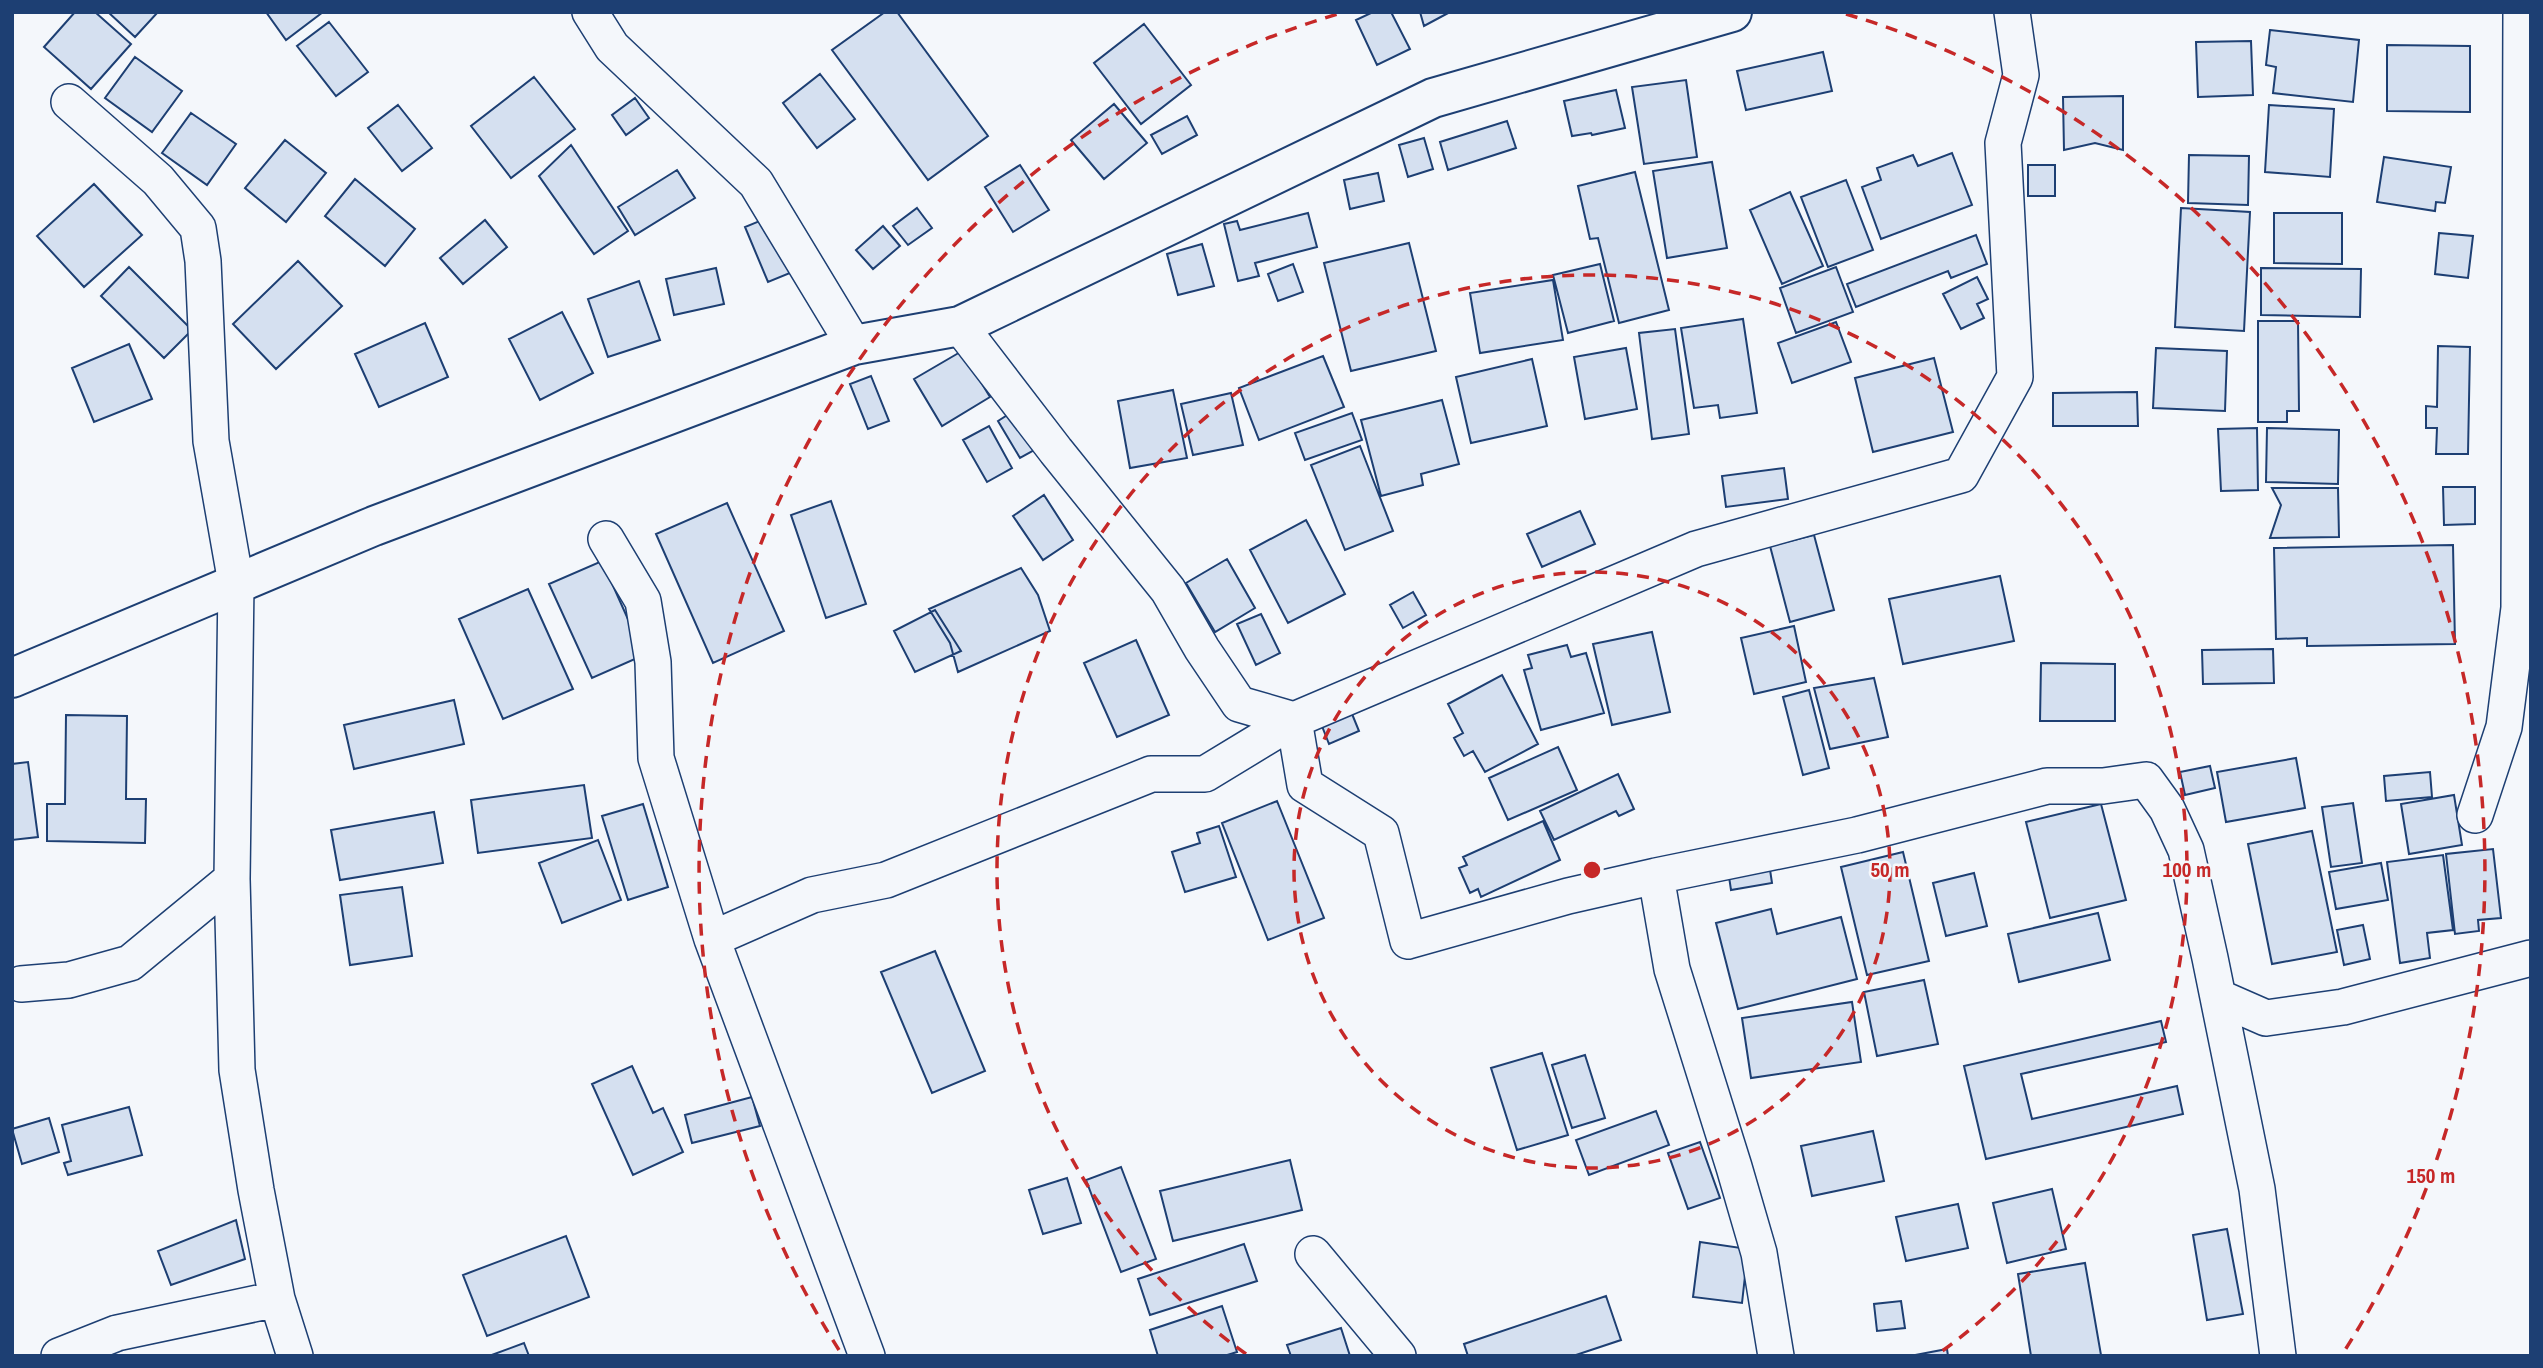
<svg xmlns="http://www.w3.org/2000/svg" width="2543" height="1368" font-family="'Archivo Narrow',sans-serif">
<rect width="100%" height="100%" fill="#f4f7fb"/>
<!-- building -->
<path fill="#d5e0f0" stroke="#1d3f73" stroke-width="2" d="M75,12h20l36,32 -40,45 -47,-42z
M108,12h50l-23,25z
M266,12h57l-37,28z
M885,12h12l91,124 -60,44 -96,-130z
M1373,12h18l19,37 -33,16 -21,-45z
M1420,12h30l-26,14z
M329,22l39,50 -32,24 -39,-50z
M1144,24l47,61 -50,39 -47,-61z
M2270,30l89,10 -6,62 -80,-9 3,-26 -10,-2z
M2251,41l2,54 -55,2 -2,-55z
M2387,45l83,1v66l-83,-1z
M1823,52l9,39 -86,19 -9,-39z
M135,57l47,34 -30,41 -47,-34z
M820,74l35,45 -38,29 -34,-45z
M534,77l41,52 -64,49 -40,-52z
M1686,80l11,77 -53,7 -12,-77z
M1616,90l9,38 -33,7 -1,-2 -19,3 -8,-35z
M2123,96v54l-28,-7 -31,7 -1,-53z
M635,98l14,20 -23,17 -14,-20z
M1114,104l33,39 -43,36 -33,-39z
M398,105l34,43 -30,23 -34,-43z
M2269,105l65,4 -4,68 -65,-5z
M191,113l45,31 -29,41 -45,-32z
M1187,116l10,19 -35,19 -11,-19z
M1507,121l9,27 -68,22 -8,-28z
M1424,138l9,31 -25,8 -9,-32z
M285,140l41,33 -40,49 -41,-34z
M571,145l57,86 -34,23 -55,-78z
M1952,153l20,52 -91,34 -19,-52 19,-7 -4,-12 36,-13 5,11z
M2189,155l60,1 -1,49 -60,-2z
M2384,157l67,10 -6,36 -9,-1 -1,9 -58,-9z
M1712,162l15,86 -60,10 -14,-87z
M1020,165l29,45 -36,22 -28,-45z
M2028,165h27v31h-27z
M677,170l18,28 -60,37 -17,-28z
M1635,172l34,138 -50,13 -21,-85 -8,1 -12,-53z
M1378,173l6,28 -34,8 -6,-29z
M355,179l60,50 -30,37 -60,-50z
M1846,180l27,70 -45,17 -27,-70z
M94,184l48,51 -58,52 -47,-51z
M1790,192l33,74 -41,18 -32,-74z
M917,208l15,20 -24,17 -15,-19z
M2181,208l69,4 -6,119 -69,-4z
M1308,213l9,34 -62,16 4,13 -21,5 -14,-57 13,-3 3,9z
M2274,213h68v51l-68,-1z
M767,218l23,55 -22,9 -23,-55z
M485,220l22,27 -44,37 -23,-26z
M883,226l17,20 -27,23 -17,-19z
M2439,233l34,3 -5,42 -33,-4z
M1976,235l11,29 -36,14 -3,-7 -92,36 -9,-23z
M1409,243l27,108 -85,20 -27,-108z
M1202,244l12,42 -36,9 -11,-41z
M298,261l44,45 -66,63 -43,-45z
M1293,264l10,28 -25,9 -10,-27z
M1600,264l14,57 -46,12 -15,-58z
M129,267l63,63 -28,28 -63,-62z
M1836,267l17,45 -57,21 -16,-45z
M716,268l8,36 -50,11 -8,-36z
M2261,268l100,1 -1,48 -99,-2z
M1977,277l11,22 -11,5 7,14 -23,11 -18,-35z
M1553,280l10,60 -83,13 -10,-60z
M639,281l21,59 -52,17 -20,-58z
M562,312l31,61 -53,27 -31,-61z
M1743,319l14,94 -37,5 -2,-13 -24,3 -13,-80z
M2258,321h40l1,90h-12v11h-29z
M1836,322l15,40 -59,21 -14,-40z
M425,323l23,54 -69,30 -24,-53z
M1675,329l14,105 -37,5 -13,-106z
M129,344l23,55 -58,23 -22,-54z
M2438,346l32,1 -2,107h-32l1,-26h-11v-22l11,1z
M1626,348l11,61 -52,10 -11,-62z
M2156,348l71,3 -2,60 -72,-3z
M962,351l28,46 -48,29 -28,-47z
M1323,356l21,51 -85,33 -20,-52z
M1934,358l19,74 -80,20 -18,-74z
M1532,359l15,67 -76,17 -15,-66z
M871,376l18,45 -21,8 -18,-45z
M1173,390l14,68 -57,10 -12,-67z
M2137,392l1,34h-85v-33z
M1231,393l12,52 -50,10 -12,-51z
M1442,400l17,64 -38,10 2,11 -42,11 -20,-76z
M1017,409l23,38 -20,11 -22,-37z
M1352,413l10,27 -57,20 -10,-27z
M989,426l23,42 -25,14 -24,-42z
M2257,428l1,62 -37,1 -3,-62z
M2267,428l72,2 -1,54 -72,-2z
M1360,446l33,85 -48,19 -34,-85z
M1784,468l4,31 -62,8 -4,-31z
M2443,487h32v37l-31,1z
M2272,488h66l1,49 -69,1 11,-33z
M1044,495l29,45 -30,20 -30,-44z
M831,501l35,103 -40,14 -35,-103z
M727,503l57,128 -71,32 -57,-129z
M1580,511l15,33 -53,23 -15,-33z
M1306,520l39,74 -57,29 -38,-73z
M1814,535l20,75 -44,12 -20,-76z
M2453,545l2,99 -148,2v-8l-31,1 -2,-91z
M1227,559l28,49 -40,24 -29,-49z
M602,561l42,94 -52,23 -43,-94z
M1021,568l17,27 12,36 -92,41 -8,-29 -21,-34z
M2000,576l14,65 -111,23 -14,-65z
M528,589l45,100 -70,30 -44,-100z
M1413,592l13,23 -23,13 -13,-23z
M935,610l26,41 -46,21 -21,-41z
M1261,614l19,39 -24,12 -19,-41z
M1794,626l12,56 -52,12 -13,-56z
M1652,632l18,80 -58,13 -19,-81z
M1136,640l33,75 -52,22 -33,-74z
M1567,645l4,12 15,-4 18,60 -63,17 -17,-60 8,-2 -4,-13z
M2273,649l1,34 -71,1 -1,-34z
M2041,663l74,1v57h-75z
M1502,675l36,69 -53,28 -12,-21 -9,5 -10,-18 9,-5 -15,-29z
M1874,678l14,59 -58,12 -16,-61z
M1809,690l20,78 -26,7 -20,-78z
M454,700l10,44 -110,25 -10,-44z
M1350,709l9,22 -30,13 -9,-23z
M66,715l61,1 -1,83h20l-1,44 -98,-2v-37h18z
M1558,747l19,43 -69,30 -19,-42z
M2296,758l9,50 -79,14 -9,-50z
M28,762l10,75 -26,3v-76z
M2210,766l5,22 -30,7 -5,-23z
M2430,772l2,25 -46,4 -2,-25z
M1618,774l16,35 -15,7 -3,-5 -62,29 -14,-29z
M584,785l8,53 -114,15 -7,-53z
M2454,795l8,50 -53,9 -8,-50z
M1277,801l47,117 -56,22 -46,-117z
M2353,803l9,60 -31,4 -9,-60z
M643,804l25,83 -40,13 -26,-84z
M2101,804l25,96 -76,18 -24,-96z
M434,812l9,51 -103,17 -9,-50z
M1543,821l17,39 -79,37 -3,-8 -8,4 -11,-25 8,-3 -4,-8z
M1219,826l17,51 -51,15 -13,-40 28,-9 -3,-10z
M2312,831l25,121 -65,12 -24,-120z
M598,840l23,60 -59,23 -23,-60z
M2493,849l8,69 -23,2 1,11 -24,3 -9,-80z
M1903,852l26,109 -62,14 -26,-108z
M2443,855l10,75 -26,3 3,25 -30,5 -13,-101z
M1769,863l3,20 -41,7 -3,-20z
M2381,863l7,37 -52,9 -7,-37z
M1974,873l13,53 -41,10 -13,-53z
M402,887l10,69 -62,9 -10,-70z
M1771,909l6,25 64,-17 16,62 -119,30 -22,-86z
M2098,913l12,47 -91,22 -11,-48z
M2363,925l7,34 -26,6 -7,-35z
M935,951l50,120 -53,22 -51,-121z
M1924,980l14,64 -61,12 -13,-64z
M1852,1002l9,60 -110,16 -9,-60z
M2161,1021l5,21 -145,32 11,45 145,-33 6,28 -197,45 -22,-93z
M1542,1053l26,82 -51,15 -26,-82z
M1585,1055l20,63 -33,10 -20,-63z
M632,1066l21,47 10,-5 20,44 -50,23 -41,-91z
M752,1097l8,29 -68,17 -7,-28z
M129,1107l13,48 -74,20 -4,-12 7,-2 -9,-36z
M1656,1111l13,34 -80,30 -13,-35z
M49,1118l10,34 -37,12 -10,-35z
M1873,1131l11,50 -72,15 -11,-50z
M1700,1142l20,56 -32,11 -20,-56z
M1290,1160l12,50 -129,31 -13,-50z
M1121,1167l35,92 -35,13 -35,-92z
M1067,1178l14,45 -38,11 -14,-44z
M2052,1189l14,60 -59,14 -14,-60z
M1958,1204l10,44 -62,13 -10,-44z
M236,1220l9,39 -74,26 -13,-34z
M2227,1229l16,85 -36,6 -14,-85z
M566,1236l23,61 -102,39 -24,-61z
M1700,1242l48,7 -6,54 -49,-6z
M1244,1244l13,37 -107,34 -12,-36z
M2085,1263l16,92 -70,1 -13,-82z
M1606,1296l15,44 -48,16h-105l-4,-12z
M1901,1301l4,27 -28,3 -3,-27z
M1222,1306l15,46 -13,4h-66l-8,-26z
M1341,1328l9,28h-59l-4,-11z
M524,1343l5,13h-40z
M1947,1349l1,7h-38z"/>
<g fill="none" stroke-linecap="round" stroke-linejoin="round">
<!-- street casing -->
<g stroke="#1d3f73" stroke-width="38">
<path id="street" d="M590,12l22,35 144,136 98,162
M69,102l89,78 40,48 5,33 8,180 25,142 -4,296 5,191 19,120 21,109 18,57
M960,326l96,125 112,139 34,59 37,55 55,16 11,65 76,48 27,108 160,-45 88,-20 16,93 62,198 25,86 17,103
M606,539l37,62 10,61 3,96 56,181 155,417
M2475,815l29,-88 15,-119 2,-596
M1656,876l201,-41 190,-49h56l43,-6 21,29 19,41 24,108 47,231 21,167
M712,939l100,-44 74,-15 265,-106h54l89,-54 402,-171 265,-74 54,-98 -12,-234 18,-68 -9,-63
M21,984l48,-4 61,-17 102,-84
M2218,997l48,21 77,-11 188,-49
M1313,1254l85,102
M59,1356l58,-23 160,-34"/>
</g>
<!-- secondary casing -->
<g stroke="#1d3f73" stroke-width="42">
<path id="secondary" d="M12,678l362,-152 480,-181 106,-19 473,-228 299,-86"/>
</g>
<!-- street -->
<use href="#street" stroke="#f4f7fb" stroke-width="35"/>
<!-- secondary -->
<use href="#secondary" stroke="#f4f7fb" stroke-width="38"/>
</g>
<!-- distance rings -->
<g fill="none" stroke="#c62828" stroke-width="3.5" stroke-dasharray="12 9">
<circle cx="1592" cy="870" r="298"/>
<path d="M1246 1354A595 595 0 1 1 1938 1354"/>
<path d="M839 1350A893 893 0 0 1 1338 14M1846 14A893 893 0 0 1 2345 1350"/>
</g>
<circle cx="1592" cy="870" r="10" fill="#c62828" stroke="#f4f7fb" stroke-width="3.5"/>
<g font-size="21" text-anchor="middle" font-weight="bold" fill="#c62828" stroke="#f4f7fb" stroke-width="5" stroke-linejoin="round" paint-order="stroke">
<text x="1890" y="877">50 m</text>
<text x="2187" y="877">100 m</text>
<text x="2431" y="1183">150 m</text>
</g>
<!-- border -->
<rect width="2543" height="1368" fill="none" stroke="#1d3f73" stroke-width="28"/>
</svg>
